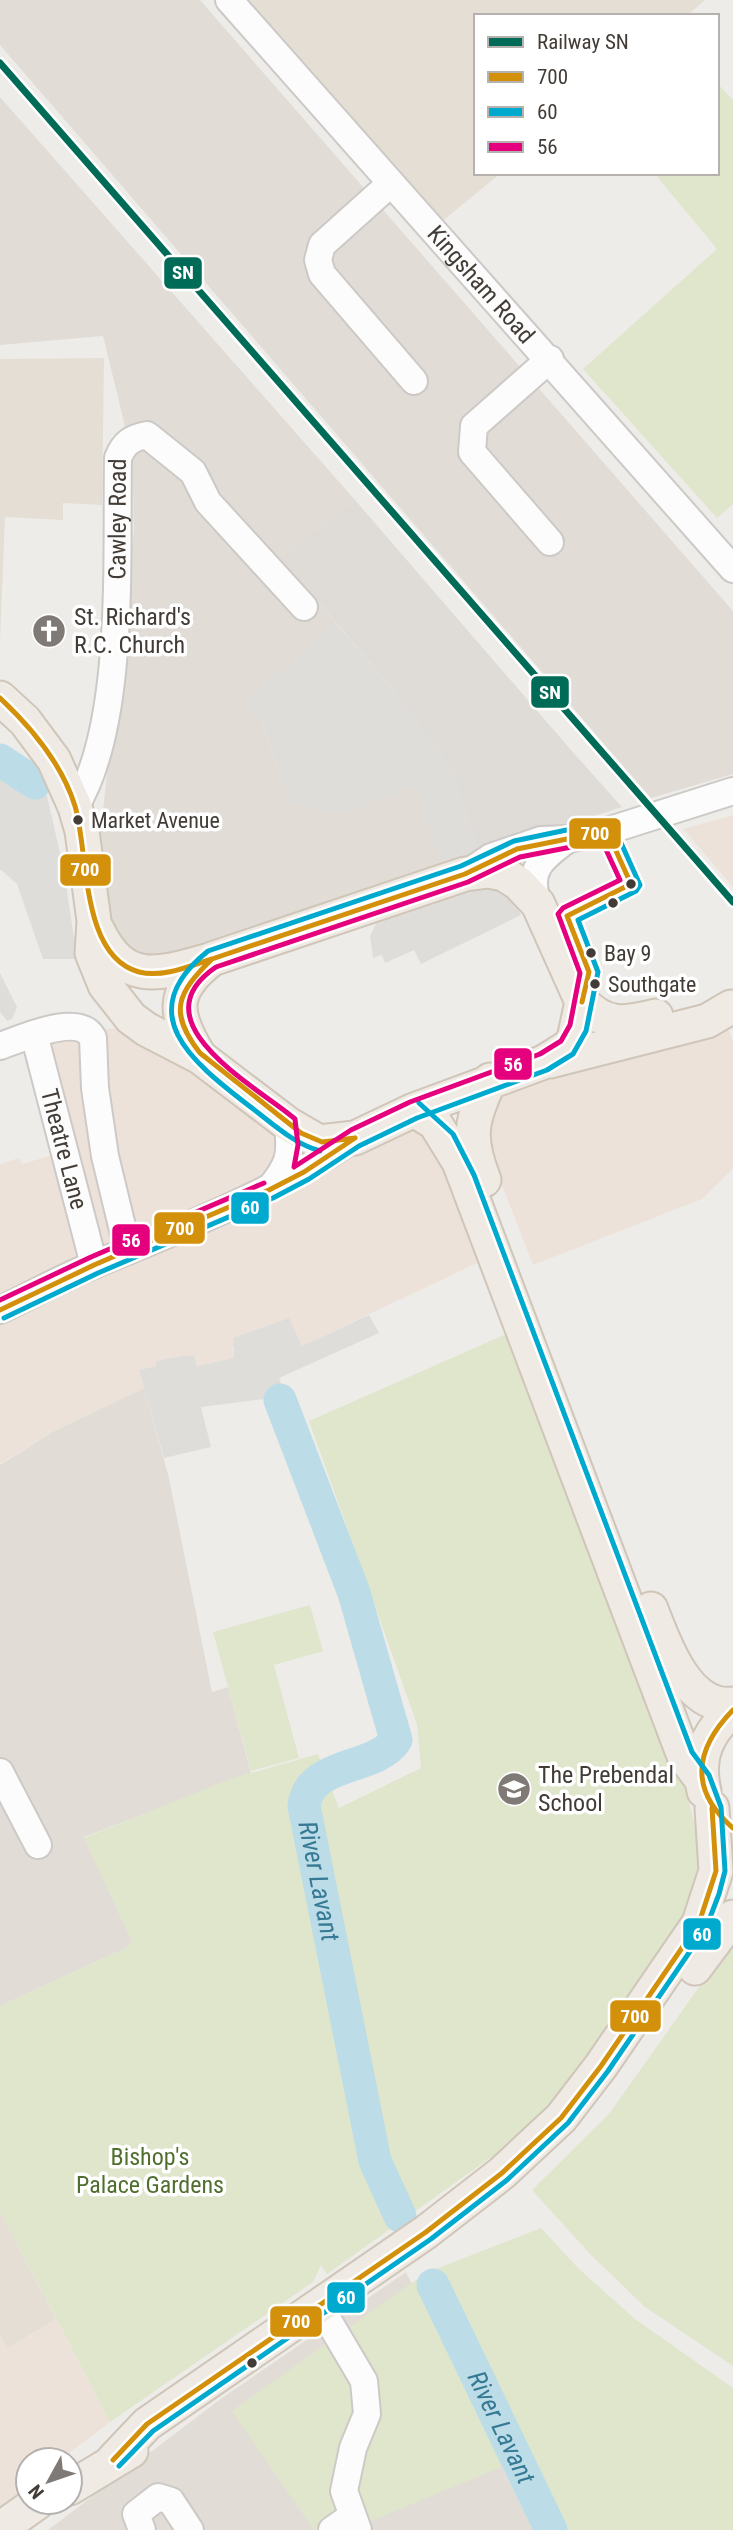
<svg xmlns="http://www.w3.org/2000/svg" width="733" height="2530" font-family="'Roboto Condensed',sans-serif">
<rect width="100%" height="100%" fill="#eeece9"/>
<!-- residential -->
<path fill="#e1ddd6" d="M0,0h200l533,611v163l-82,24 -651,-753z
M0,97l355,403 -73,58 54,65 -90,79 15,18 30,84 126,-19 25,81 -274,95 -33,-5 -27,-30 -8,-89 34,-307 -2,-75 -29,-119 -103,9z
M144,1388l25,90 43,214 16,-5 23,86 -167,64 48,104 -6,7 -126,58v-541l54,-34z
M406,2272l127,258h-485l174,-132z"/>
<!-- commercial -->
<path fill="#ede2d9" d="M733,815v72l-50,-58z
M122,1028l166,96 18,54 104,-48 25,-7 59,132 -192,91 -70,1 3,11 -38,8h-40l-18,4 5,18 -90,43 -54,33v-300l19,-6 3,6 34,-10 -22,-120z
M728,1029l5,12v128l-31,30 -169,66 -47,-121 -4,-22 15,-20 20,-14 30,-13 79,-15z
M56,2319l54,103 -50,38h-32v37l-24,17 -4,-5v-173l8,12z"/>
<!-- industrial -->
<path fill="#dfdcd8" d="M355,500l216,250 51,57 -142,47 -83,-160 -116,-136z"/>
<!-- education -->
<path fill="#e4ded5" d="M239,0h466l-18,16h-211v157h25l-67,55z
M104,358l-2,147 -39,-2v17l-58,-3 -5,124v-282z
M0,2211l56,108 -48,29 -8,-12z"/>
<!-- green -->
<path fill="#dfe6cb" d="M717,83l16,17v404l-16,14 -134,-149 134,-120 -63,-76h63z
M522,1334l153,422c12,40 28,83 24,125 -2,23 -18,44 -29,63 -45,74 -103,141 -157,209l-23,5 -163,116 -6,-9 -8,17 -203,140 -110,-211v-205l126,-58 6,-7 -48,-103 146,-59 88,-25 21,54 82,-40 -4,-44 -108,-303 195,-86z
M310,1605l13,46 -49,14 25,93 -48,13 -38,-139z
M733,1939v427l-88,-59 -55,-53 -58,-64 77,-76z
M541,2228l38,41 56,50 98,69v142h-200l-29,-64 -155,64h-35l-82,-119 181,-129 23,-13z"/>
<!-- parking -->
<path fill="#dfddda" d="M336,623l61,71 56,75 27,85 -38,12 -26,-81 -57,22 -33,7 -35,-10 -30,-84 -16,-18z
M0,766l47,30 17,74 13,89h-34l-26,-75 -17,-15z
M488,884l24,14 9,17 -100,49 -7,-14 -29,13 -3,-8 -9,3 -3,-22 8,-16z
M0,973l17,34 -5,12 -5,2 -7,-9z
M369,1315l10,18 -100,45 7,18 -85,11 10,40 -47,11 -25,-88 17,-4v-5l28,-5 10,-1 3,11 37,-8 -1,-20 56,-20 13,28z"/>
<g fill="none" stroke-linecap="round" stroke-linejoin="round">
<!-- stream -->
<path stroke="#bcdde8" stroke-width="5" d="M280,1400l6,-1"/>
<!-- river -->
<g stroke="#bcdde8" stroke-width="33">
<path d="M0,760l35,23"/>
<path id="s1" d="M280,1400l74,193 42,147c-21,31 -87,21 -92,66l71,355 25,55"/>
<path id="s2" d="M433,2285l118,245"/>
</g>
<!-- minor casing -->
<g stroke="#ccc9c6" stroke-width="30">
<g id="minor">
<path id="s3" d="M229,0l504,569"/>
<path d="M390,184l-68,61 -4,15 4,14 92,107"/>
<path d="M550,359l-76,67 -2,26 78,90"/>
<path id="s4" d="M75,807c51,-83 41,-251 43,-349 6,-15 13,-20 29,-23l46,37 15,30 96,105"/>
<path d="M467,873l24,-16 50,-17 27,-1 39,-8 126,-40"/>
<path d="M538,904c-12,-34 3,-45 30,-65"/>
<path id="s5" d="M34,1034l60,231"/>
<path d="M0,1046c23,-8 79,-34 93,-8l2,50 10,68 23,95"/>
<path d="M270,1188c20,-24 21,-33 18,-64"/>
<path d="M0,1310c32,-15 63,-33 96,-46 89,-37 177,-71 257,-125"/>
<path d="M0,1772l38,73"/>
<path d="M328,2320l36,61 3,33 -14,34 -9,43 14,39"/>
<path d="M142,2530l-6,-16 22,-17 13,4 19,29"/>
<path d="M332,2530l20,-14"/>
</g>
</g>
<!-- major casing -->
<g stroke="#cfc5b8" stroke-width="37">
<path id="major" d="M0,698l25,23 29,39 21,47 7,24 12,90 -2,32 13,32 26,33 15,11 54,28 88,67 31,18 36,-4 59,-28 130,-48 24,-15 6,-8 8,-37 -44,-98 -20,-21 -14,-9 -15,-3 -24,3 -253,85c-43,33 -38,56 -12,98
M97,929c27,57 60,46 113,31
M582,1002c24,25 43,22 74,14
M550,1061l157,-40 24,-14
M414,1110l21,13 24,39 225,594 17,23
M484,1180c-17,-43 -13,-60 6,-100
M651,1609c13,34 36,101 82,95
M704,1791c-8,-34 3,-59 29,-81
M695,1968l38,-51
M113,2460l34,-36 279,-192 76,-59 59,-55 40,-52 98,-143 17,-52 -4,-63
M70,2488l61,-37
M0,2529l38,-27"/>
</g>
<!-- minor -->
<use href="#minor" stroke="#fcfcfc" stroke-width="26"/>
<!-- major -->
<use href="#major" stroke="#efeae4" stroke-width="33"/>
<!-- bus-1 casing -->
<g stroke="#fff" stroke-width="10">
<path id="bus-1" d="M0,698c32,30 62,66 75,108 14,47 5,150 64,166 24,6 51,-6 73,-13
M355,1138l-33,4 -21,-9 -101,-80c-32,-41 -23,-60 12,-94l253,-85 52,-25 90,-18 24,53 -64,32 22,56 -7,30
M0,1310l94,-45 175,-75 35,-18 51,-34
M733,1710c-39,40 -44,80 0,118
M113,2460l34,-36 279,-192 76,-59 59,-55 40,-52 98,-143 17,-52 -4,-63"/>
</g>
<!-- bus-2 casing -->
<g stroke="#fff" stroke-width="10">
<path id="bus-2" d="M4,1318l94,-45 175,-75 36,-19 50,-33 58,-28 130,-48 26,-16 13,-23 12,-59 -20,-52 58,-29 4,-6 -27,-60 -8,-3 -91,19 -53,25 -253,85c-77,62 -17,110 40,154 23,17 44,38 72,46
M119,2466l34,-35 278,-192 76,-59 61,-57 40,-52 98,-143 13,-34 6,-23 -4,-64 -12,-32 -17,-23 -218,-577 -21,-41 -34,-31"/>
</g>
<!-- bus-3 casing -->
<g stroke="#fff" stroke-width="10">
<path id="bus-3" d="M602,841l18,39 -57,28 -5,6 22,59 -10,52 -9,16 -21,13 -130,48 -59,28 -57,37 4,-22 -3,-26c-39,-33 -160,-97 -79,-152l252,-85 52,-25z
M0,1300l91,-43 173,-74"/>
</g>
<!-- bus-1 -->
<use href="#bus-1" stroke="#d3910b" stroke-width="5"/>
<!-- bus-2 -->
<use href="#bus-2" stroke="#00a9ce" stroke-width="5"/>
<!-- bus-3 -->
<use href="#bus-3" stroke="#e5007d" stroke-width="5"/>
<!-- rail-1 casing -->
<g stroke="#fff" stroke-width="12">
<path id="rail-1" d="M0,63l733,839"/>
</g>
<!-- rail-1 -->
<use href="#rail-1" stroke="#006b56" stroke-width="7"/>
</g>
<!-- icons -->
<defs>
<g id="church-disc" transform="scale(1.75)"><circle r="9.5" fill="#7f7a75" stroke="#fff"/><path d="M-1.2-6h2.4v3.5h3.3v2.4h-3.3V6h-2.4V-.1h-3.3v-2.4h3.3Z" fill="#fff"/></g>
<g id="school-disc" transform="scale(1.75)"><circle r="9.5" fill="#7f7a75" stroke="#fff"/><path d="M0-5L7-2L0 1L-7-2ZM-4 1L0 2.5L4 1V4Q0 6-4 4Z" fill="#fff"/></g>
</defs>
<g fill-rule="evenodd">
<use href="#church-disc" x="49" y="631"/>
<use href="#school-disc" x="514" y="1789"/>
</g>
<!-- markers -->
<g fill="#433c36" stroke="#fff" stroke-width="2.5">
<circle cx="78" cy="820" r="6"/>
<circle cx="631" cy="884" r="6"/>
<circle cx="613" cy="903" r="6"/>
<circle cx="591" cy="953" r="6"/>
<circle cx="595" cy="984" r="6"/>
<circle cx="252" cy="2363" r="6"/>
</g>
<g text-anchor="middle" stroke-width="7" stroke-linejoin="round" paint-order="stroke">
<!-- bus labels -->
<g font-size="22" fill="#433c36" stroke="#fff" text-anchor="start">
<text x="91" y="828">Market Avenue</text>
<text x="604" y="961">Bay 9</text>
<text x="608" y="992">Southgate</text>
</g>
<!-- street labels -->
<g font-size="24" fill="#433c36" stroke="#fff">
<text dy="8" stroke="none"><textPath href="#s3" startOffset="380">Kingsham Road</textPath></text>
<text dy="8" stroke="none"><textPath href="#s4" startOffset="294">Cawley Road</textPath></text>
<text dy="8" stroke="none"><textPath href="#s5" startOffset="119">Theatre Lane</textPath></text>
</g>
<!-- poi labels -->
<g font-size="24" fill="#433c36" stroke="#fff" text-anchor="start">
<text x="74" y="625">St. Richard's<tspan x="74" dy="28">R.C. Church</tspan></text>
<text x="538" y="1783">The Prebendal<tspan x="538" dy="28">School</tspan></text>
</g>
<!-- park labels -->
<g font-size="24" fill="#506f2f" stroke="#fff">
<text x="150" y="2165">Bishop's<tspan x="150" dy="28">Palace Gardens</tspan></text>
</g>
<!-- water labels -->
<g font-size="26" font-style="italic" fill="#367995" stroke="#fff">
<text dy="9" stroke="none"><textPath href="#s1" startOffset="555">River Lavant</textPath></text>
<text dy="9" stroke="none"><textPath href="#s2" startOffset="158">River Lavant</textPath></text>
</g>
</g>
<g stroke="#fff" stroke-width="2.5">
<rect x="163" y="256" width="40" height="34" rx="7" fill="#006b56"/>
<rect x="530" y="675" width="40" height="34" rx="7" fill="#006b56"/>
<rect x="568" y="817" width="54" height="33" rx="7" fill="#d3910b"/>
<rect x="59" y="853" width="53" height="34" rx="7" fill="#d3910b"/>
<rect x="493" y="1047" width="40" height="34" rx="7" fill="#e5007d"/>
<rect x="230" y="1191" width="40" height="34" rx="7" fill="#00a9ce"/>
<rect x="153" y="1211" width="53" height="34" rx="7" fill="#d3910b"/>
<rect x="111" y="1223" width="40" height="34" rx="7" fill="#e5007d"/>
<rect x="682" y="1917" width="40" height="34" rx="7" fill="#00a9ce"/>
<rect x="609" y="1999" width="53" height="34" rx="7" fill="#d3910b"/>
<rect x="326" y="2281" width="40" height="33" rx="7" fill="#00a9ce"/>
<rect x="269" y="2305" width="54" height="33" rx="7" fill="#d3910b"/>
</g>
<g font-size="19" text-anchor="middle" font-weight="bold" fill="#fff">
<text x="183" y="279">SN</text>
<text x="550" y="699">SN</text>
<text x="595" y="840">700</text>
<text x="85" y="876">700</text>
<text x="513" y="1071">56</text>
<text x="250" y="1214">60</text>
<text x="180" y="1235">700</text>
<text x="131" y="1247">56</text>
<text x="702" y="1941">60</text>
<text x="635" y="2023">700</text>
<text x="346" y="2304">60</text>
<text x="296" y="2328">700</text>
</g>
<!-- legend -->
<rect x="474" y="14" width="245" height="161" fill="#ffffff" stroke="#b4b1af" stroke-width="2"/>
<rect x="488" y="37" width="35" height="10" fill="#006b56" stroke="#b4b1af" stroke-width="2"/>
<text x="537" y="49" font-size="21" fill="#433c36">Railway SN</text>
<rect x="488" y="72" width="35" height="10" fill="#d3910b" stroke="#b4b1af" stroke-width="2"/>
<text x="537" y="84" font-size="21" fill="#433c36">700</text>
<rect x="488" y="107" width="35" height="10" fill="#00a9ce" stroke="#b4b1af" stroke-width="2"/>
<text x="537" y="119" font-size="21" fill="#433c36">60</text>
<rect x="488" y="142" width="35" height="10" fill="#e5007d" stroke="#b4b1af" stroke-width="2"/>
<text x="537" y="154" font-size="21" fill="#433c36">56</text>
<!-- north arrow -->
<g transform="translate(49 2481) rotate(230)"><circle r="33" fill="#ffffff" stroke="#b4b1af" stroke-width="2"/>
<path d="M0-5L12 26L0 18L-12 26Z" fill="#7f7a75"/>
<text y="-10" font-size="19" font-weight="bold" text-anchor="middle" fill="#433c36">N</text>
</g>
</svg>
